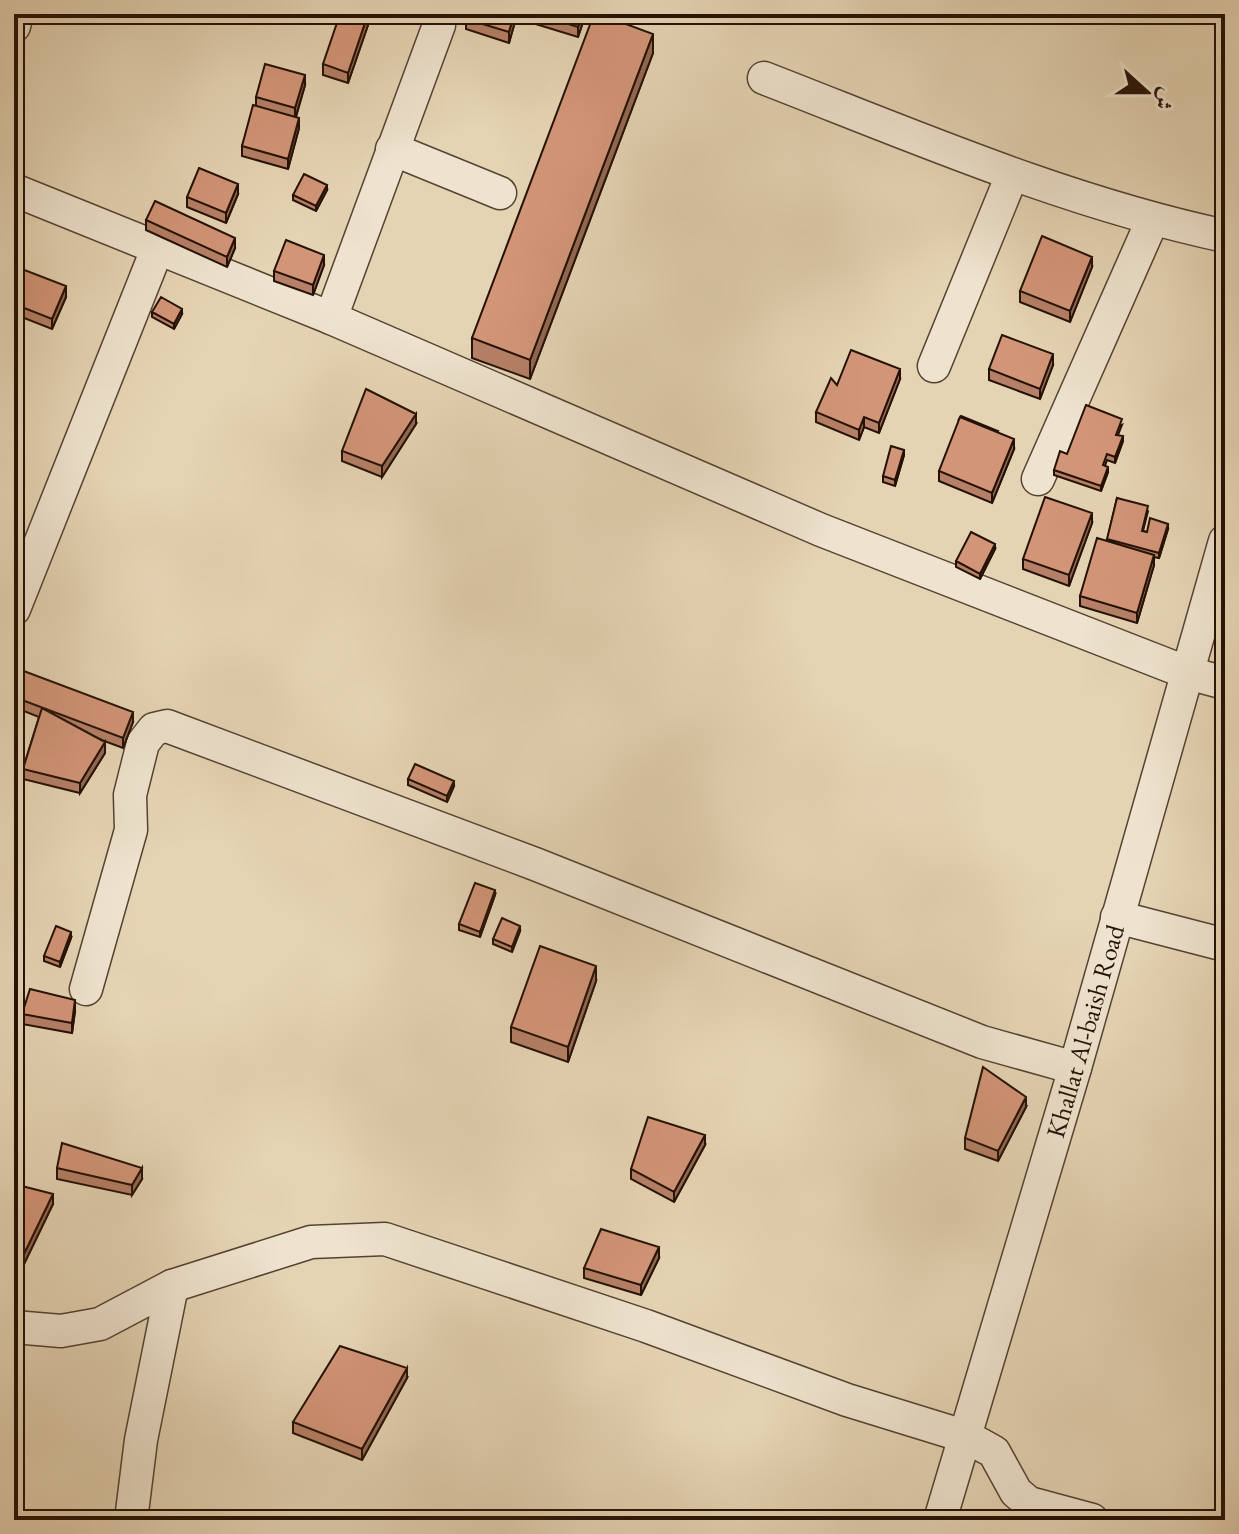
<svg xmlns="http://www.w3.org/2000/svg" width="1239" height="1534" font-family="'EB Garamond',Amiri,serif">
<rect width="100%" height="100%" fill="#e5d4b4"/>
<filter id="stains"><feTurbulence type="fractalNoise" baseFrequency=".0025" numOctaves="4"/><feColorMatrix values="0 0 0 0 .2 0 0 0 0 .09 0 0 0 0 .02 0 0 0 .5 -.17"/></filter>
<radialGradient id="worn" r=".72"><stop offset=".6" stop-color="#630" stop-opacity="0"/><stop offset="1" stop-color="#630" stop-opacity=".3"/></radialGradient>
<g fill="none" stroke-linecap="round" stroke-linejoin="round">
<!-- minor casing -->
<g stroke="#554231" stroke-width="35">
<g id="minor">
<path d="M14,26l3,-12"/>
<path d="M764,78c152,59 302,124 461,158"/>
<path d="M392,149l108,44"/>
<path d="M14,190l317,128 490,212 367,143 37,10"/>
<path d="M331,318l108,-293"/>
<path d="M934,366l78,-191"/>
<path d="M1038,479l114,-258"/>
<path d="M14,609l144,-362"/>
<path d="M1117,917l108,28"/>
<path d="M86,989l45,-159 -1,-35 13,-52 11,-14 13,-3 368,138 447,178 93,26"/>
<path d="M14,1327l47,4 39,-7 72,-38 139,-44 74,-3 261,87 201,74 120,37 27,15 22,40 13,11 63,17"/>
<path d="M131,1520l10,-80 31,-154"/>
<path id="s1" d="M940,1520l135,-452 150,-527"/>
</g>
</g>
<!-- minor -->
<use href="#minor" stroke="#eee3ce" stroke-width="32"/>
</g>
<!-- wall -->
<path fill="#b58067" stroke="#251105" stroke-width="2" d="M468,14h116v5l-6,18 -62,-19 -7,25 -43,-14v-10z
M368,25l-20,58 -25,-8v-11z
M653,53l-123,326 -58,-21v-20z
M305,85l-9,32 3,11 -11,41 -46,-13v-10l14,-40v-9z
M327,190l-11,21 -23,-11v-5z
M238,194l-12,29 -39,-16v-10z
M146,220l89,28 -8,19 -81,-37z
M324,265l-11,30 -39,-14v-10z
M14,266l52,31 -14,32 -38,-15z
M1092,267l-22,55 -50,-20v-11z
M152,312l30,2 -8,15 -22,-12z
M1053,365l-13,34 -51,-19v-11z
M900,379l-21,54 -15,-6 -5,13 -43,-18v-10l21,-27z
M416,424l-34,53 -40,-16v-10z
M1122,425l-4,10 5,6 -8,22 -8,-3 -2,6 3,6 -7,19 -47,-16v-5l13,-16z
M1014,449l-22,54 -53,-22v-10z
M904,455l-9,31 -12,-4v-6z
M1117,498l31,13 -5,20 4,1 21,-3 -9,29 -5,-1v8l-17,58 -57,-17v-10l27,-55z
M1092,523l-23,63 -46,-17v-10z
M995,549l-15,30 -24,-12v-6z
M14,688l119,34 -10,26 -24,-9 6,14 -25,40 -57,-14v-10l16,-52 -25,-10z
M408,779l46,7 -7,16 -39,-17z
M495,895l-15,42 -21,-7v-6z
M520,931l-8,21 -19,-8v-5z
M71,938l-11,29 -16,-6v-5z
M596,981l-28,81 -57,-20v-15z
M75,1011l-3,22 -50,-9v-10z
M1026,1107l-28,54 -33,-12v-11z
M705,1145l-31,57 -43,-23v-10z
M57,1168l85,11 -10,16 -75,-16z
M14,1184l39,20 -29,60 -10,-8z
M659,1258l-18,37 -57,-17v-10z
M407,1378l-45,82 -69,-27v-11z"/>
<!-- shaded-wall -->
<path fill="#936854" stroke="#251105" stroke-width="2" d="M368,14v11l-20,58v-10z
M514,14h2v4l-7,25v-11z
M583,14h1v5l-6,18v-10z
M653,34v19l-123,326v-19z
M305,75v10l-10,34v-11z
M299,118v10l-11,41v-10z
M238,184v10l-12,29v-10z
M327,185v5l-11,21v-5z
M235,238v10l-8,19v-10z
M324,255v10l-11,30v-10z
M1092,257v10l-22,55v-11z
M66,286v11l-14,32v-10z
M182,309v5l-8,15v-5z
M1053,354v11l-13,34v-10z
M900,369v10l-21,54v-10z
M416,414v10l-34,53v-11z
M864,417v10l-5,13v-10z
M1123,436v5l-8,22v-6z
M1014,439v10l-22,54v-10z
M904,450v5l-9,31v-6z
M1108,467v5l-7,19v-5z
M1092,513v10l-23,63v-11z
M1168,524v5l-9,29v-5z
M995,544v5l-15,30v-5z
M1154,555v10l-17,58v-10z
M133,712v10l-10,26v-10z
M105,742v11l-25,40v-10z
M454,781v5l-7,16v-6z
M495,890v5l-15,42v-5z
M520,926v5l-8,21v-5z
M71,932v6l-11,29v-5z
M596,966v15l-28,81v-15z
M75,1000v11l-3,22v-10z
M1026,1097v10l-28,54v-10z
M705,1135v10l-31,57v-10z
M142,1168v11l-10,16v-10z
M53,1194v10l-29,60v-10z
M659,1247v11l-18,37v-10z
M19,1263v10l-5,15v-10z
M407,1368v10l-45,82v-11z"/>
<!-- building -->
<path fill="#d29578" stroke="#251105" stroke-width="2" d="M340,14h28l-20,59 -25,-9z
M468,14h46l-5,18 -43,-13z
M536,14h47l-5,13z
M594,14h5l54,20 -123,326 -58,-22z
M265,64l40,11 -10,33 -39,-11z
M253,105l46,13 -11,41 -46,-13z
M199,168l39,16 -12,29 -39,-16z
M304,174l23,11 -11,21 -23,-11z
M155,201l80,37 -8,19 -81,-37z
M1042,236l50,21 -22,54 -50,-20z
M286,240l38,15 -11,30 -39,-14z
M14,266l52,20 -14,33 -38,-15z
M161,297l21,12 -8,15 -22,-12z
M1002,335l51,19 -13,35 -51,-20z
M851,350l49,19 -21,54 -15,-6 -5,13 -43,-18 15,-34 6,7z
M366,389l50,25 -34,52 -40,-15z
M1086,405l36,14 -6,16 7,1 -8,21 -8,-3 -4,11 5,2 -7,19 -47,-16 6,-19 7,3z
M961,416l37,15 -1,1 -37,-15 -2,4z
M960,417l54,22 -22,54 -53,-22z
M891,446l13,4 -9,30 -12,-4z
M1045,497l47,16 -23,62 -46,-16z
M1117,498l31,8 -6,25 5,1 3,-14 18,6 -9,29 -52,-14z
M971,532l24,12 -15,30 -24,-13z
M1097,538l57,17 -17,58 -57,-17z
M21,670l112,42 -10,26 -109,-41v-9z
M42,708l63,34 -25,41 -57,-14z
M415,764l39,17 -7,15 -39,-17z
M475,883l20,7 -15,42 -21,-8z
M502,918l18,8 -8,21 -19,-8z
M56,926l15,6 -11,30 -16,-6z
M540,946l56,20 -28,81 -57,-20z
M30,989l45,11 -3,23 -50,-9z
M983,1067l43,30 -28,54 -33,-13z
M648,1117l57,18 -31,57 -43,-23z
M62,1143l80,25 -10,17 -75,-17z
M14,1184l39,10 -29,60 -10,-8z
M601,1229l58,18 -18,38 -57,-17z
M14,1260l5,3 -5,15z
M340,1346l67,22 -45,81 -69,-27z"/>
<g text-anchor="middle" stroke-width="6" stroke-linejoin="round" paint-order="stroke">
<!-- street labels -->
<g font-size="26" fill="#251105" stroke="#eee3ce">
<text dy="9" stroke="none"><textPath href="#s1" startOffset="510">Khallat Al-baish Road</textPath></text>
</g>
</g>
<!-- margin -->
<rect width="1239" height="1534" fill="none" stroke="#e5d4b4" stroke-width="48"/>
<rect x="16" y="16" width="1207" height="1502" fill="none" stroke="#251105" stroke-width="4"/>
<rect x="24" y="24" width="1191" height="1486" fill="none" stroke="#251105" stroke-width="2"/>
<!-- north arrow -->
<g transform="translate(1147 92) rotate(111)" stroke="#eee3ce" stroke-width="6" paint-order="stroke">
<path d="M0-6L14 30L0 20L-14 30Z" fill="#251105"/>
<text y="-12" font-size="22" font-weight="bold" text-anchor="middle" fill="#251105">ش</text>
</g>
<rect width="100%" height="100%" filter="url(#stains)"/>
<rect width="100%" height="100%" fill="url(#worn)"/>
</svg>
